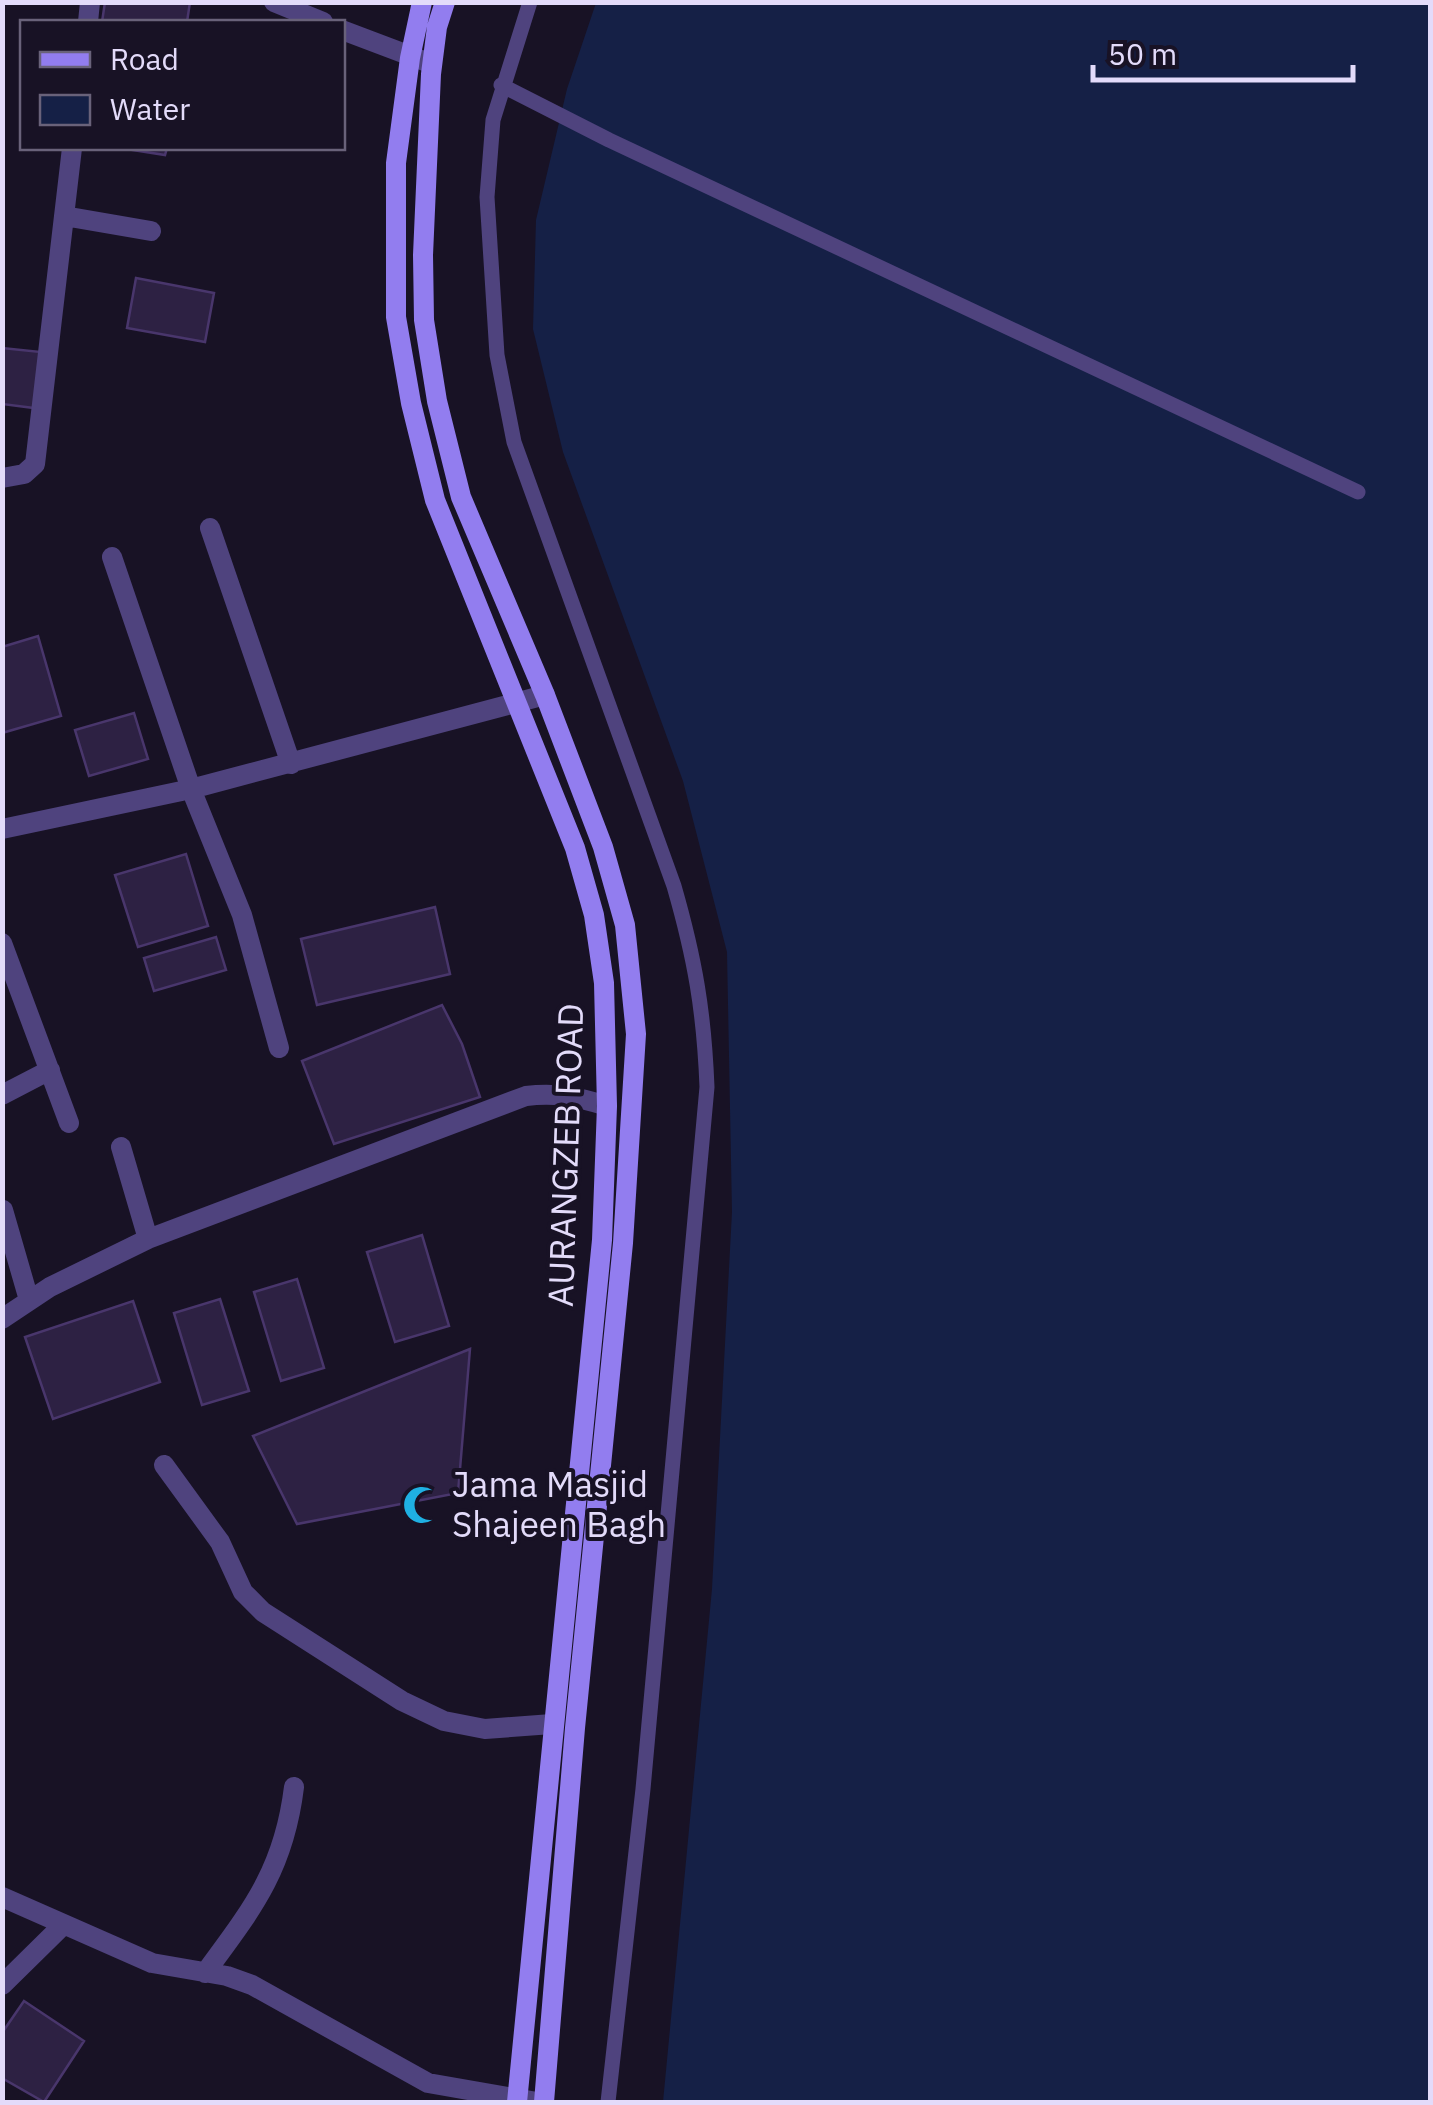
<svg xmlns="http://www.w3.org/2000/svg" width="1433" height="2105" font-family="'IBM Plex Sans',sans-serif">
<rect width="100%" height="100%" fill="#181225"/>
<!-- water -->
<path fill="#152046" d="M596,3h834v2099h-767l49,-513 20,-377 -5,-260 -44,-171 -120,-329 -30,-123 3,-109 31,-131z"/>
<!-- building -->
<path fill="#2d2143" stroke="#49366c" stroke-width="2.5" d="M105,2h85l-3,20h-85z
M120,148h47l-2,7z
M136,278l78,15 -9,49 -78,-14z
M2,348l39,4 -7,56 -32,-4z
M38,636l23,80 -59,17v-86z
M134,713l14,46 -59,17 -14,-46z
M186,854l22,72 -70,21 -23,-72z
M435,907l15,67 -133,31 -16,-66z
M216,937l10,33 -72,21 -10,-33z
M442,1005l20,39 18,53 -146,47 -32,-83z
M422,1235l27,91 -54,16 -28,-90z
M297,1279l27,89 -43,13 -27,-89z
M220,1299l29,92 -47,14 -28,-92z
M133,1301l27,81 -107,37 -28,-82z
M470,1349l-12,144 -161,31 -44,-88z
M24,2001l60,40 -40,61 -42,-24v-45z"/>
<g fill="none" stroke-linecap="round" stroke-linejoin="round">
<!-- lane -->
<path stroke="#4f437e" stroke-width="15" d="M530,2l-37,118 -6,77 10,158 17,87 160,444c21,73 30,125 33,201l-64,702 -35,313
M501,85l108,55 749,352"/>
<!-- street -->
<path stroke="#4f437e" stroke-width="20" d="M274,2l49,20
M88,22l2,-20
M342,30l90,34
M64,216l87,15
M2,478l22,-4 11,-10 37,-316
M210,528l81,236
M112,557l79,232 51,126 37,133
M2,829l189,-40 354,-94
M2,943l67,180
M2,1095l48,-25
M121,1147l27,92
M3,1210l26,90
M2,1319l48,-32 98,-48 378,-143c30,-4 52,1 81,10
M164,1465l56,77 23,50 20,20 139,89 42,20 41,8 67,-5
M2,1897l150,66 75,13 25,9 176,98 109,19
M205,1973c48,-65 79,-104 89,-186
M2,1985l60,-59"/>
<!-- secondary -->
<path stroke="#927def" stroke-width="20" d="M422,2l-12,56 -14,105v154l15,86 24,97 140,348 19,67 10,68 3,123 -5,134 -85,862
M445,2l-8,25 -6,47 -8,181 1,65 13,81 24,96 84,198 58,152 22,78 11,109 -13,209 -48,485 -31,374"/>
</g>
<!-- icons -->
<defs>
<g id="mosque-bare" transform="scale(3)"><path d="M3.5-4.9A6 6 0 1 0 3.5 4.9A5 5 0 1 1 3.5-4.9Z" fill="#1fb0e2" stroke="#181225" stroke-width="2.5" paint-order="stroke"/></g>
</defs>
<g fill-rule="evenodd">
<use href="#mosque-bare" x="422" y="1505"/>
</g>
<g text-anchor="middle" stroke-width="8" stroke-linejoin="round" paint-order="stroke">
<!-- street labels -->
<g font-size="35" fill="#e3dbfa" stroke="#181225">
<text transform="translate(566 1155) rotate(-88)" y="12">AURANGZEB ROAD</text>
</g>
<!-- poi labels -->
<g font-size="35" fill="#e3dbfa" stroke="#181225" text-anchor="start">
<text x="452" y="1497">Jama Masjid<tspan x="452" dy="40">Shajeen Bagh</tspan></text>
</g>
</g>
<!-- border -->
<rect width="1433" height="2105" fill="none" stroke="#e3dbfa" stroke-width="10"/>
<!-- legend -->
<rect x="20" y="20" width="325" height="130" fill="#181225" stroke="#69627a" stroke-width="2.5"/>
<rect x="40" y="52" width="50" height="15" fill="#927def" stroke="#69627a" stroke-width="2.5"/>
<text x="110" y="70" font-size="30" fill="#e3dbfa">Road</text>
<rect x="40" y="95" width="50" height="30" fill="#152046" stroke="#69627a" stroke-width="2.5"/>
<text x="110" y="120" font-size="30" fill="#e3dbfa">Water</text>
<!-- scale -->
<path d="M1093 65v15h260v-15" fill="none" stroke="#e3dbfa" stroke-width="5"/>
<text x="1108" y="65" font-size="30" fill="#e3dbfa" stroke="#181225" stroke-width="8" paint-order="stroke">50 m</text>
</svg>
